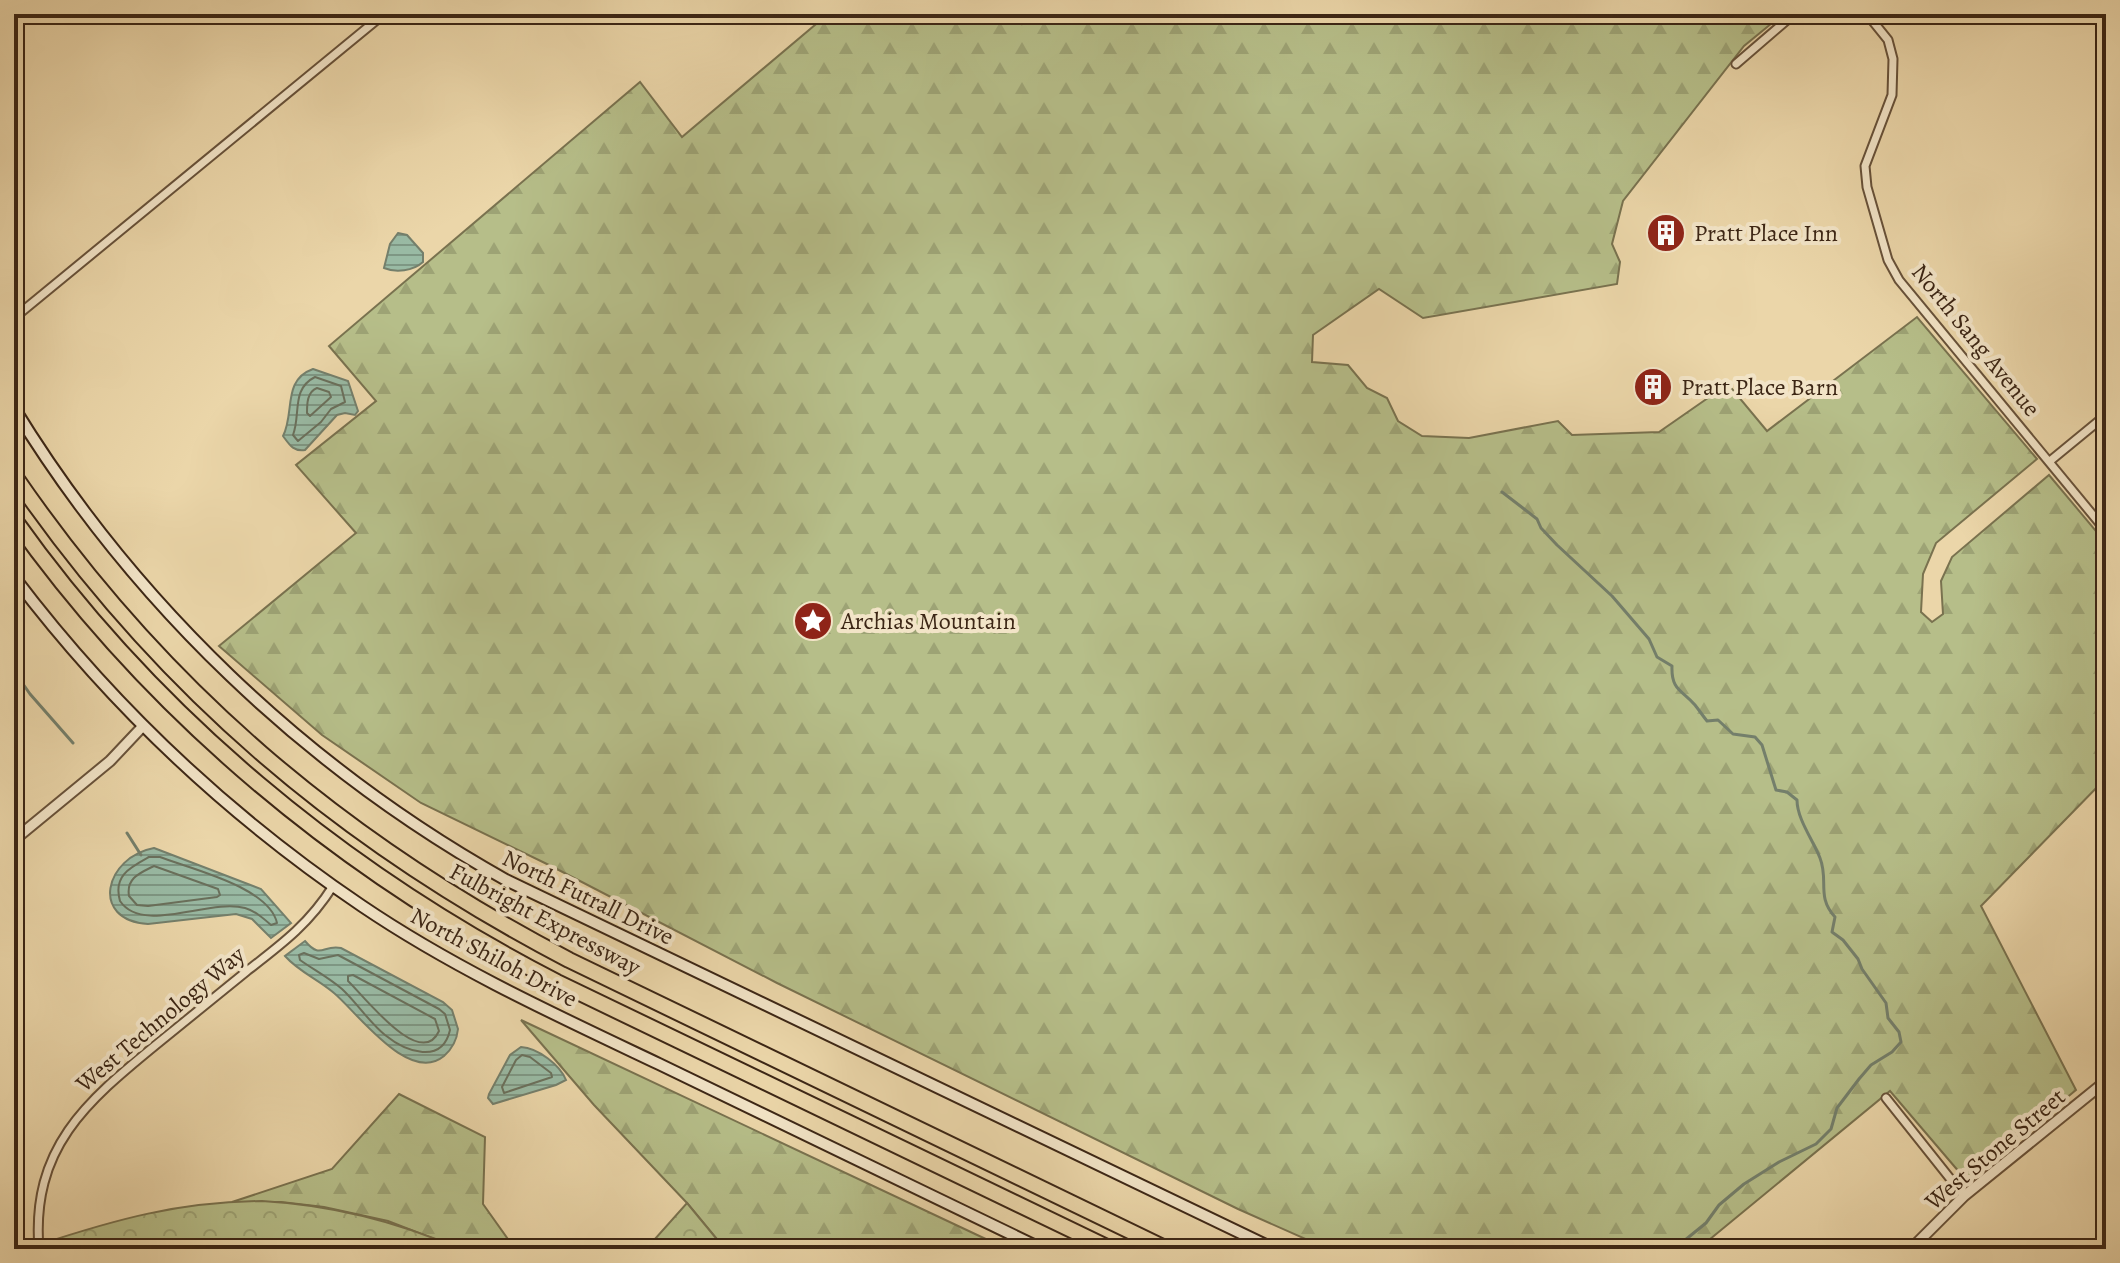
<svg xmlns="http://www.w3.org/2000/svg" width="2120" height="1263" font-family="Alegreya,serif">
<defs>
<pattern id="forest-firs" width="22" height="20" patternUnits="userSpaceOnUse" patternTransform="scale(2)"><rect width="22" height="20" fill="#b6be89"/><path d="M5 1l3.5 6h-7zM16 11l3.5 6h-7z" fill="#9da375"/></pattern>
<pattern id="park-crowns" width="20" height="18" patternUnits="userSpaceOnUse" patternTransform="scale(2)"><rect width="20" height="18" fill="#b6be89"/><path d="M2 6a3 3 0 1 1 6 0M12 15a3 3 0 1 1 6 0" fill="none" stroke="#9da375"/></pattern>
<pattern id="water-rules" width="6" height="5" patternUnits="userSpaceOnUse" patternTransform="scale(2)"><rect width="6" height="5" fill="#99baa4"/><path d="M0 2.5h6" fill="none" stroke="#7e9784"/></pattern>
</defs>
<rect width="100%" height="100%" fill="#ebd6a9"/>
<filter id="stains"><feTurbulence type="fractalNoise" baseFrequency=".0025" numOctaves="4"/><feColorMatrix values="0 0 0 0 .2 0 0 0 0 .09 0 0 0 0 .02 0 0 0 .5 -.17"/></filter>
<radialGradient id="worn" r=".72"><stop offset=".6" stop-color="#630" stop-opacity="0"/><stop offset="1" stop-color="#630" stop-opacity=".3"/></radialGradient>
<!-- forest -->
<path fill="url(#forest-firs)" stroke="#79724f" stroke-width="2" d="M828,14h186l8,10 12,-10h749l-39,32 -121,155 -11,43 8,18 -3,22 -194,34 -44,-29 -66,46 -1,27 36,3 19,23 20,10 11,23 24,15 47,2 89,-17 14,14 87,-3 69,-48 39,47 150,-114 120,142 -101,84 -13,31 -2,38 11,10 11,-8 -2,-33 11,-24 97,-82 57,68v235l-125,128 95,184 -110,90 -76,-89 -192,158h-370l-90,-40 -461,-226 -226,-117 -130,-63 -99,-68 -103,-89 137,-113 -60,-68 80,-64 -47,-55 311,-264 42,55z
M521,1020l486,229h-282l-38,-46 -93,-98z
M399,1094l86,43 -2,67 32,45h-55l-72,-28 -64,-14 -43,-5h-49l100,-33z"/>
<!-- park -->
<path fill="url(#park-crowns)" stroke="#79724f" stroke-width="2" d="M262,1201c70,4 134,20 198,48h-421l-1,-4c79,-26 140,-43 224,-44z
M687,1203l38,46h-79z"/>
<!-- water -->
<path fill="url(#water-rules)" stroke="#747f6b" stroke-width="2" d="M398,233l9,2 16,18v9c-10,9 -27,11 -39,6l6,-24z
M313,369l35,12 10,30 -3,4 -10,-2 -8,2 -32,35c-12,2 -16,-6 -22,-14 12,-23 -1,-56 30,-67z
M154,848l107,41 30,34 -20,15 -19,-19 -16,-5 -88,10c-59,-4 -43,-67 6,-76z
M305,941c16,19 18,3 36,7l102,54 9,8 6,19c-1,10 -6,20 -14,27 -35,29 -87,-44 -110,-63 -16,-14 -35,-21 -49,-37z
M521,1047c17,1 39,18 45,33l-10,5 -63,19 -5,-6 1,-4 21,-39z"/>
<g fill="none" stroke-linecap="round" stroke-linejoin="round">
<!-- shore -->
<path stroke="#6a705c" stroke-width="2" d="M315,377l26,9 4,16 -14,7 -10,13 -23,19 -5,-6c8,-21 -2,-46 22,-58z
M317,388l12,4 2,5 -21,19 -3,-3c0,-9 0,-21 10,-25z
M149,857h11c31,12 109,30 117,66l-6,2c-8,-7 -16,-14 -26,-17 -36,-10 -102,27 -125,-7 -7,-25 9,-33 29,-44z
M154,866l64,23 2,6 -3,2 -69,9 -11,-1 -8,-9c-3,-18 11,-23 25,-30z
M304,953l15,6 19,-4 101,54 6,5 5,16c-8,35 -44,22 -65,5 -16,-13 -28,-32 -43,-46 -14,-12 -28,-19 -42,-29l-1,-5z
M353,975l82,44 4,12c-18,40 -75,-35 -91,-50v-5z
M522,1055l8,2 21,16 1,4 -48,16 -2,-6 14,-27z"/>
<!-- stream -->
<path stroke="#747f6b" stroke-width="3" d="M1502,492l35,27 4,9 16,17 55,51 37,43 8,18 15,9c-1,24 10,24 23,39 4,5 8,11 12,16l11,-1 15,14 22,3 7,8 14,45 11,2 10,8c0,19 16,40 23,58 9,23 -4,38 15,59l-3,15 11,8 15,19 4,10 24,34 2,15 11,14 2,10 -9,10 -21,13 -12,14 -22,29 -6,21 -15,15 -37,18 -35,22 -25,21 -13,18 -32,26
M14,671l16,23 43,49
M127,833l14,22"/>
<!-- minor casing -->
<g stroke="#68523a" stroke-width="11">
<path id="minor" d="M363,14l9,10
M1867,14l21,26 5,19 -1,36 -27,71 2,21 21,73 11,20 207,251
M1736,64l58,-50
M14,318l370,-304
M2050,461l56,-46
M1886,1098l78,98
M39,1249c-8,-101 47,-147 118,-205 30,-24 60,-49 90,-73 35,-27 62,-47 86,-85"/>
</g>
<!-- tertiary casing -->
<g stroke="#68523a" stroke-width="13">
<path id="tertiary" d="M14,840l96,-79 33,-35
M1911,1249l53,-53 142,-115"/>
</g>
<!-- secondary casing -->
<g stroke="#3c2615" stroke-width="14">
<path id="secondary" d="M14,408c120,196 292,360 492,472l768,369
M14,577c97,128 215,239 348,329 93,63 196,110 297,158 128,62 256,123 383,185"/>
</g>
<!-- motorway casing -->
<g stroke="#3c2615" stroke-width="18">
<path id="motorway" d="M14,475c146,213 327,366 555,485l598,289
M14,519c140,197 329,353 543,463l554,267"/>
</g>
<!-- minor -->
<use href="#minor" stroke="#f2e4c7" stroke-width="7"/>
<!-- tertiary -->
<use href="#tertiary" stroke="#f2e4c7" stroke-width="9"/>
<!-- secondary -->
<use href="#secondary" stroke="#f2e4c7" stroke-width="10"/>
<!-- motorway -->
<use href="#motorway" stroke="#ebd6a9" stroke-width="14"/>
</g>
<!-- icons -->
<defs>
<g id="building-disc" transform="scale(2)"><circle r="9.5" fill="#8f2418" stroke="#f2e4c7"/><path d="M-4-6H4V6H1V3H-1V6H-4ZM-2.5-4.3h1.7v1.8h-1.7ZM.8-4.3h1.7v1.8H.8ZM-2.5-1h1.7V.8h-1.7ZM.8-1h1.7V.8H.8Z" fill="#fff"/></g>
<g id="sight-disc" transform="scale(2)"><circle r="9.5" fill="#8f2418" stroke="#f2e4c7"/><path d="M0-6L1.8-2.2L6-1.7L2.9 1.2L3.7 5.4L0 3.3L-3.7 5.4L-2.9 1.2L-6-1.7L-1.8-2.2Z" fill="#fff"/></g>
</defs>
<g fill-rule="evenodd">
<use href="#building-disc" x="1666" y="233"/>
<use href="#building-disc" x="1653" y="387"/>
<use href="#sight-disc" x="813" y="621"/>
</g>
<g text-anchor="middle" stroke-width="8" stroke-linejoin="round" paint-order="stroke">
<!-- poi labels -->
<g font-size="24" fill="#3c2615" stroke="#f2e4c7" text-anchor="start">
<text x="1694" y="241">Pratt Place Inn</text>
<text x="1681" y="395">Pratt Place Barn</text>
<text x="841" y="629">Archias Mountain</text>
</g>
<!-- street labels -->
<g font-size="24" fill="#3c2615" stroke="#f2e4c7">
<text transform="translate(1976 340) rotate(51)" y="8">North Sang Avenue</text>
<text transform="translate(588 897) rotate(26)" y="8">North Futrall Drive</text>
<text transform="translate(545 919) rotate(28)" y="8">Fulbright Expressway</text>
<text transform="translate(494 957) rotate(28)" y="8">North Shiloh Drive</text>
<text transform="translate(160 1019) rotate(-40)" y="8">West Technology Way</text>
<text transform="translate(1995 1149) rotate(-40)" y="8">West Stone Street</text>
</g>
</g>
<!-- margin -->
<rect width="2120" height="1263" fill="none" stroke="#ebd6a9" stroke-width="48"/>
<rect x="16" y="16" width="2088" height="1231" fill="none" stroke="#3c2615" stroke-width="4"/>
<rect x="24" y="24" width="2072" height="1215" fill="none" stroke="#3c2615" stroke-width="2"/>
<rect width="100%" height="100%" filter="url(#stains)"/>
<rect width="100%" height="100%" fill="url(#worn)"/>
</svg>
